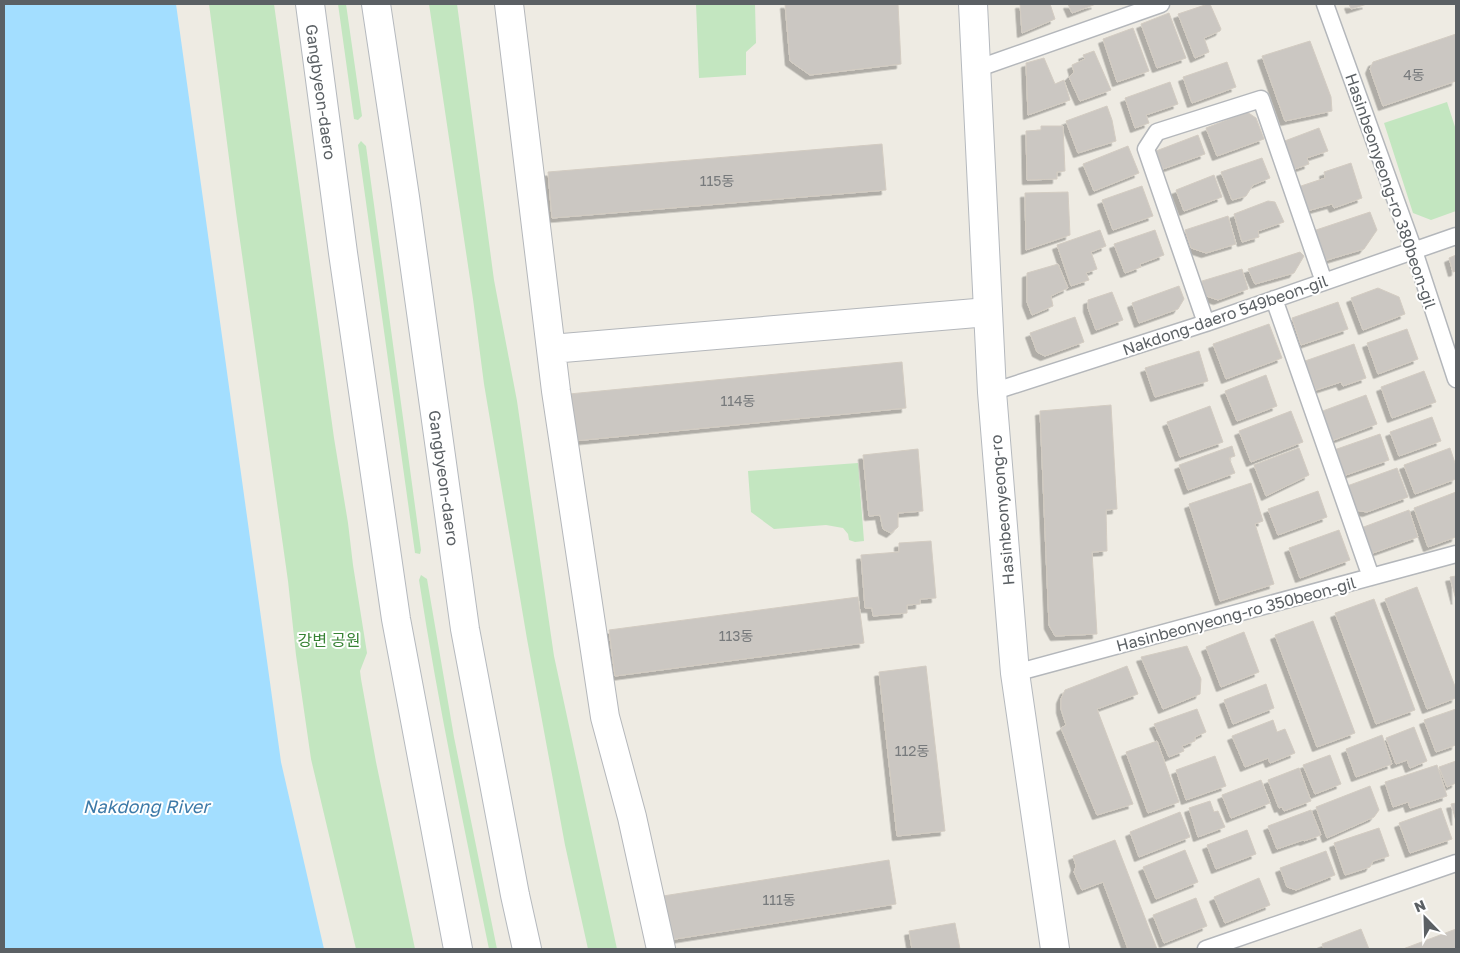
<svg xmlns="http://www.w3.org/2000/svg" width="1460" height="953" font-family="'Golos Text','Noto Sans KR',sans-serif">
<defs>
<filter id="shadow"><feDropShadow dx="-4.5" dy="4.5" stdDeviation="0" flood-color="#0004"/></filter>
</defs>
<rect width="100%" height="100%" fill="#eeebe3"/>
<!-- green -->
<path fill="#c3e6c0" d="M209,4h65l60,434 14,85 5,42 14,88 -7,18 1,8 15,83 39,187h-59l-45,-190 -15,-104 -8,-74 -52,-369z
M338,4h8l16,112 -4,4 -4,-1z
M429,4h28l37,276 23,121 37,255 63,293h-29l-23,-104 -38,-206 -43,-255 -11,-85z
M696,4h59l1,39 -10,9v23l-47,3z
M1447,102l9,28v81l-25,9 -18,-7 -29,-90z
M361,141l5,5 55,404 -1,4 -5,-1 -57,-408z
M858,463l6,78 -9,1 -6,-2 -1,-6 -5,-6 -17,-3 -52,4 -23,-17 -3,-41z
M421,575l6,4 27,158 43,212h-8c-25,-122 -51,-245 -70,-369z"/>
<!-- water -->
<path fill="#a3deff" d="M4,4h172l105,758 43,187h-320z"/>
<!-- building -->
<path fill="#cbc7c2" stroke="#d3ccc2" filter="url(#shadow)" d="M785,4h113l3,60 -91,11 -20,-14z
M1020,4h30l5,15 -33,14z
M1068,4h28l-24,9z
M1208,4h2l11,25 -1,2 -16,7 5,14 -14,6 -17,-44z
M1349,4h18l-16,5z
M1169,13l17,45 -29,10 -16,-44z
M1133,28l16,43 -32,11 -14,-43z
M1456,34v47l-73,25 -13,-37 3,-7z
M1310,41l21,56 1,14 -47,10 -23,-65z
M1094,51l17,39 -31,11 -11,-24 5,-5 -2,-7 13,-6 -2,-4z
M1044,58l11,26 9,-4 6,20 -42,15 -2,-52z
M1227,62l9,25 -44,16 -9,-26z
M1170,82l8,22 -32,11 3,8 -14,5 -10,-30z
M1107,106l5,14 4,21 -38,12 -12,-32z
M1247,112l9,6 8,21 -47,17 -11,-28z
M1041,126h22l2,45 -8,1v7l-30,1 -1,-49 15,-1z
M1319,128l9,23 -21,7 2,6 -17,6 -10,-28z
M1198,135l7,19 -42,15 -7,-18z
M882,144l4,46 -334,28 -4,-46z
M1128,146l11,27 -45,18 -11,-27z
M1262,158l8,20 -17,7 -7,11 -14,4 -11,-28z
M1351,163l11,35 -28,10 -2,-4 -25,7 -9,-24 27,-9 -1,-6z
M1214,175l8,22 -38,14 -8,-21z
M1142,186l11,30 -40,14 -11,-30z
M1068,192l2,43 -44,15 -1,-57z
M1268,201l7,1 9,20 -26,9 1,6 -17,5 -8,-28z
M1370,212l7,18 -13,19 -37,11 -9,-2 -8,-26z
M1228,216l8,28 -30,9 -15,-5 -6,-18z
M1100,230l6,16 -15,6 6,17 -11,4 3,7 -18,6 -14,-41z
M1155,230l9,25 -24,9 1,3 -16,6 -11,-29z
M1300,252l4,4 -10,17 -39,11 -7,-15z
M1456,255v16l-3,1 -4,-14z
M1058,264l10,24 -17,8 2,10 -21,9 -5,-13v-29z
M1242,269l6,20 -30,11 -12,-4 -4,-15z
M1179,286l5,13 -6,10 -39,14 -7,-20z
M1378,288l21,9 6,17 -42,16 -12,-32z
M1112,292l11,28 -27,10 -8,-22v-8z
M1338,302l10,27 -47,16 -9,-27z
M1075,317l9,25 -39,14 -8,-4 -7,-19z
M1269,324l13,34 -56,21 -13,-35z
M1407,329l11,30 -40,15 -11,-31z
M1354,344l12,34 -23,8 -2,-4 -25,8 -11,-29z
M1199,351l9,30 -53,16 -10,-29z
M902,362l4,46 -332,33 -5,-47z
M1424,371l12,31 -44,16 -11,-31z
M1266,375l11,31 -40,15 -12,-30z
M1366,395l11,29 -46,17 -11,-29z
M1111,405l6,104 -11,1 1,41 -15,1 5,82 -42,2 -6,-11 -9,-214z
M1210,406l13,36 -43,15 -13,-35z
M1291,411l12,31 -52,20 -12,-31z
M1432,417l9,24 -42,15 -9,-24z
M1380,434l9,26 -46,16 -9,-26z
M1232,446l3,10 -6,2 6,15 -47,17 -9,-25z
M1299,448l10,27 -43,21 -12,-31z
M1450,448l6,18v13l-41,15 -11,-29z
M918,449l5,62 -25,2v14l-7,6 -8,-4 -3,-14 -11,1 -6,-61z
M1397,468l11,29 -41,15 -12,-2 -8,-24z
M1251,483l12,38 -8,3 19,60 -54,17 -31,-97z
M1318,491l9,26 -49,18 -10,-26z
M1456,492v45l-28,10 -14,-39z
M1409,510l9,27 -48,17 -9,-26z
M1339,530l11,30 -50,18 -11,-30z
M931,541l5,57 -16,1v5l-13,1v8l-34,3 -1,-8h-7l-4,-53 38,-3v-9z
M1456,576v24l-6,-23z
M1417,587l39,102v9l-29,11 -42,-110z
M858,597l6,46 -249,33 -6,-46z
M1374,599l41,111 -39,14 -41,-111z
M1313,621l42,112 -38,14 -42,-112z
M1244,632l15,40 -38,15 -15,-40z
M1187,646l14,33 -1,15 -37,15 -22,-52z
M926,666l19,165 -48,5 -18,-164z
M1127,666l11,28 -41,15 36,95 -36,11 -36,-87 5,-3 -5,-16v-10l4,-9z
M1266,684l8,24 -41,16 -9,-24z
M1197,709l9,23 -11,5v4l-13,5 2,5 -15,6 -15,-33z
M1456,709v36l-20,7 -12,-32z
M1273,720l4,12 8,-3 10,24 -25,10 -2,-5 -23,9 -13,-31z
M1414,727l13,34 -17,7 -3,-8 -11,4 -10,-26z
M1382,735l10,29 -36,13 -10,-28z
M1157,741l22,61 -31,11 -22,-61z
M1330,755l11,29 -26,10 -12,-29z
M1215,756l11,30 -40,14 -10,-30z
M1456,761v22l-9,4 -8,-20z
M1437,765l10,31 -37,12 -2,-6 -15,5 -8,-25z
M1299,768l12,33 -27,10 -2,-4 -3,1 -11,-28z
M1261,780l9,23 -39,15 -9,-23z
M1370,786l9,24 -5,7 -47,21 -11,-31z
M1210,801l4,11 4,-1 7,16 -27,10 -9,-29z
M1456,803v18l-5,-17z
M1441,808l11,31 -42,14 -11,-30z
M1311,810l10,25 -17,6 -1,-1 -26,9 -9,-23z
M1180,812l10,25 -51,20 -9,-25z
M1379,828l10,28 -16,5 -3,6 -25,8 -11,-32z
M1247,830l9,24 -40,15 -9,-24z
M1115,840l42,109h-29l-25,-67 -21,8 -8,-18 2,-6 -3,-10z
M1185,850l13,32 -42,17 -13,-32z
M1326,851l9,24 -39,15 -9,-3 -7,-19z
M889,860l7,44 -227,36 -6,-44z
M1259,878l11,27 -45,18 -11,-26z
M1196,898l11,28 -43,17 -11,-28z
M955,923l5,26h-48l-3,-18z
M1361,929l8,20h-45l-2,-5z
M1456,929v20h-53z"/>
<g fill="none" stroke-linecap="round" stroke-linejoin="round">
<!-- lane casing -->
<g stroke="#b4b7bb" stroke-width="19">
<path id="lane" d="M1325,4l89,247 42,128
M976,69l185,-65
M1274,299l97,278
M1206,323l-60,-174 11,-17 104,-33 63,183
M992,392l214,-69 250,-87
M1015,673l441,-119
M1206,949l250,-86"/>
</g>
<!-- street casing -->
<g stroke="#b4b7bb" stroke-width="30">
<path id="street" d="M509,4l47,387 49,326 27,100 29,132
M551,349l437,-37"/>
</g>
<!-- secondary casing -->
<g stroke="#b5b9be" stroke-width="30">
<path id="secondary" d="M310,4l33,249 53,366 62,330
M376,4l29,193 60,432 50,266 12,54
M973,4l19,388 23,281 40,276"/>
</g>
<!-- lane -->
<use href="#lane" stroke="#fff" stroke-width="16"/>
<!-- street -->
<use href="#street" stroke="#fff" stroke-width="28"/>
<!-- secondary -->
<use href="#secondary" stroke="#fff" stroke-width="28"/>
</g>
<g text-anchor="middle" stroke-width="4" stroke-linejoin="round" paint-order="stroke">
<!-- number labels -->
<g font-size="14" fill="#777a7c">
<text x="1414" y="80">4동</text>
<text x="717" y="186">115동</text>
<text x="738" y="406">114동</text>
<text x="736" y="641">113동</text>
<text x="912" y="756">112동</text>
<text x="779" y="905">111동</text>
</g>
<!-- street labels -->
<g font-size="16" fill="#5b6064" stroke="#fff">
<text transform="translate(321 92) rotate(82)" y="6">Gangbyeon-daero</text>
<text transform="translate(1391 191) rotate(71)" y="6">Hasinbeonyeong-ro 380beon-gil</text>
<text transform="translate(1225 315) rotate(-19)" y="6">Nakdong-daero 549beon-gil</text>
<text transform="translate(444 478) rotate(82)" y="6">Gangbyeon-daero</text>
<text transform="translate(1002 510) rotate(-95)" y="6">Hasinbeonyeong-ro</text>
<text transform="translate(1236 614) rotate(-15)" y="6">Hasinbeonyeong-ro 350beon-gil</text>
</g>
<!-- park labels -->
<g font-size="16" fill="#378234" stroke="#fff">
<text x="329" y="646">강변 공원</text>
</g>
<!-- water labels -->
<g font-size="18" font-style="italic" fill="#3d7aa8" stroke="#fff">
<text x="146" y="813">Nakdong River</text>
</g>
</g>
<!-- border -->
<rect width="1460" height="953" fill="none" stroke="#5b6064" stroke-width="10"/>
<!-- north arrow -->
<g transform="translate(1425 918) rotate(337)" stroke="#ffffff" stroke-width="4" paint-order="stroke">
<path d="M0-4L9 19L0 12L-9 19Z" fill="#5b6064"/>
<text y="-8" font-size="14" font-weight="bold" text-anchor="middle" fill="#5b6064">N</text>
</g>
</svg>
